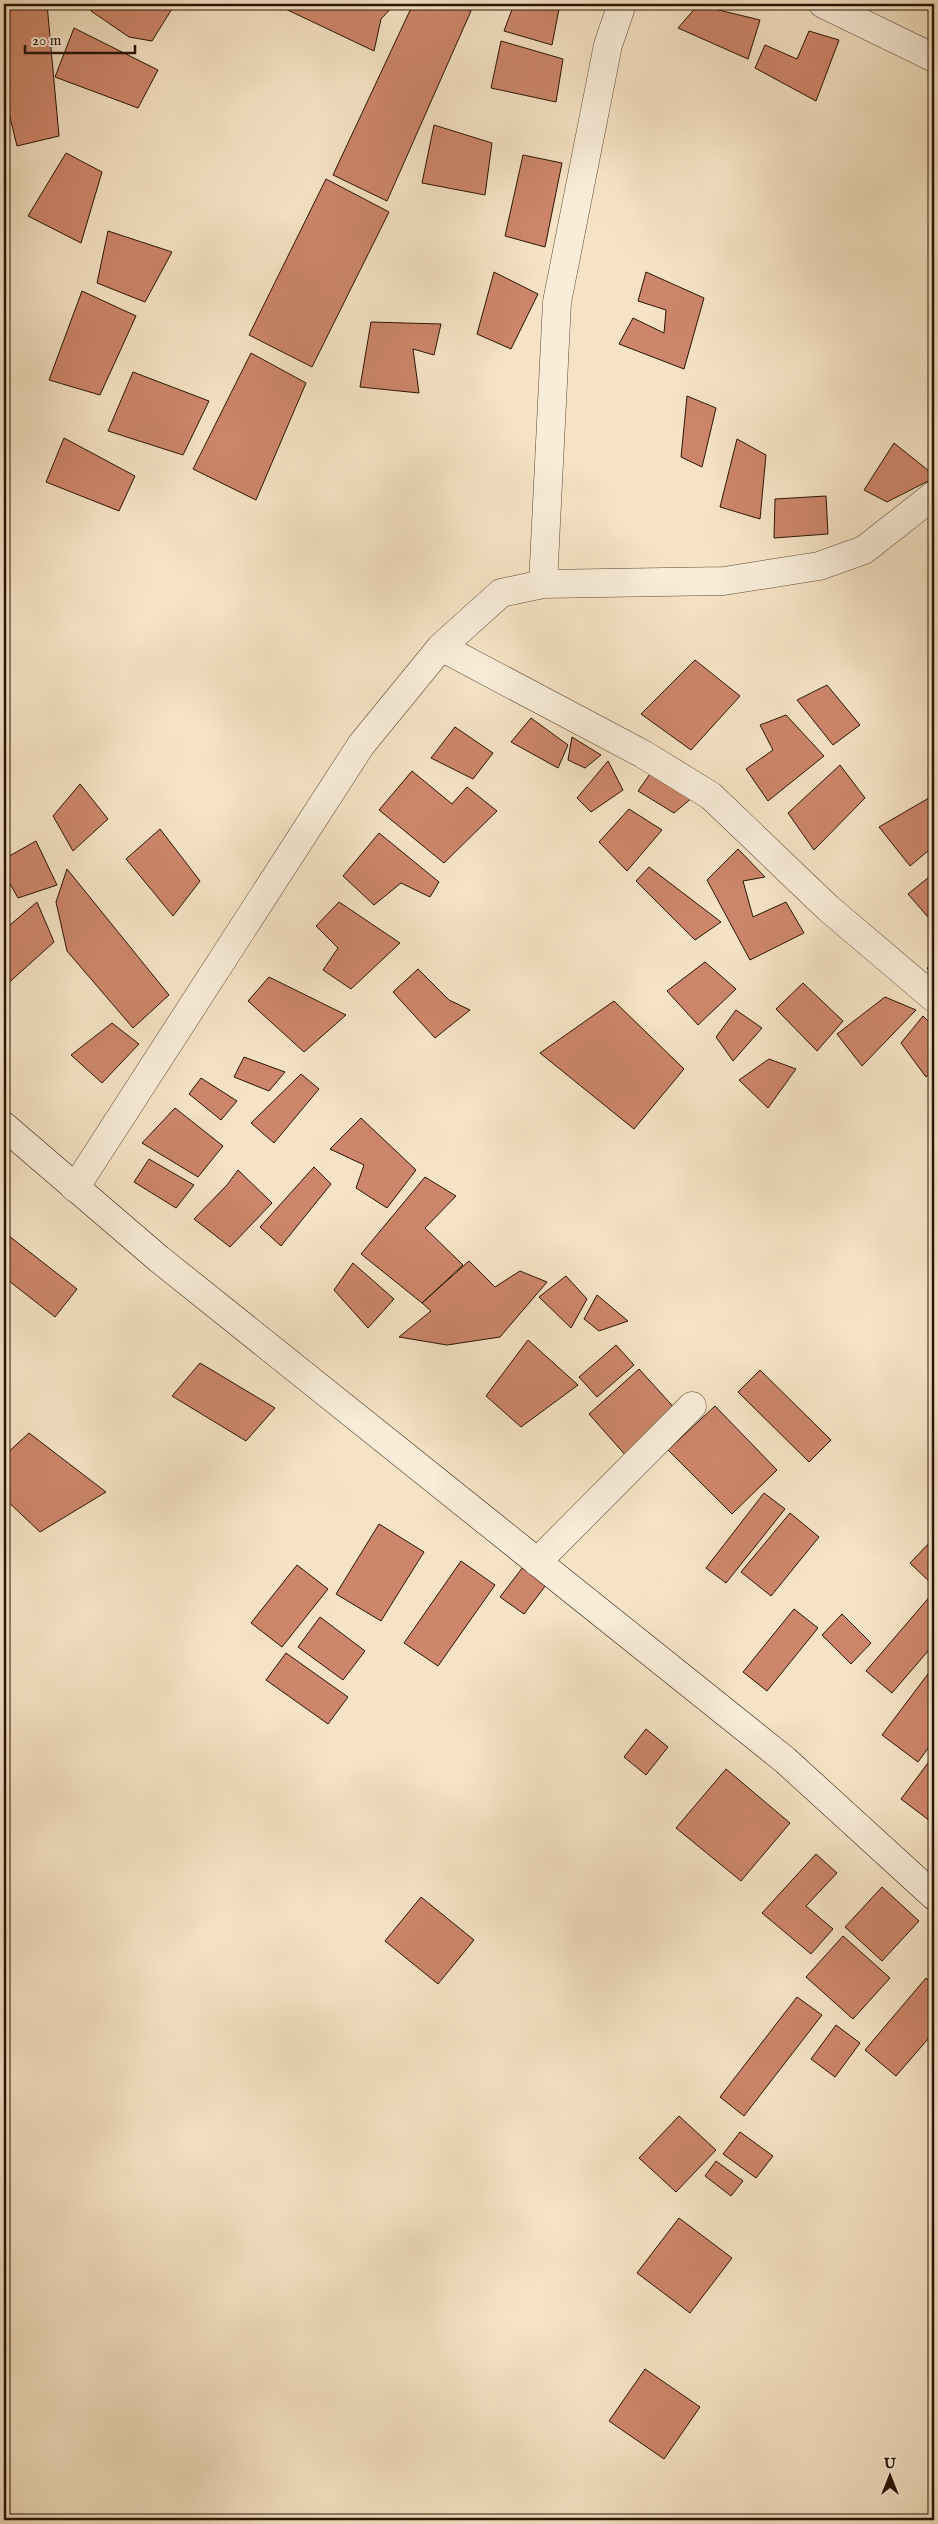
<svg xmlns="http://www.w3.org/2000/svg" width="938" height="2524" font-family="'IM FELL English',serif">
<rect width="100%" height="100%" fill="#f6e3c5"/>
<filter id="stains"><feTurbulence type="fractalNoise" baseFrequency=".004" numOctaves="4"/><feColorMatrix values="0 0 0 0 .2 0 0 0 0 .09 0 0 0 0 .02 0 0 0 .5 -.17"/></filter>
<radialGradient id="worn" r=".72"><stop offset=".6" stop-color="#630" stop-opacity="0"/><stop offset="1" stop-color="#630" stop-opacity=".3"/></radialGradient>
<!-- building -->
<path fill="#cd866b" stroke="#281402" d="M4,4h43l12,132 -42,10 -13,-53z
M95,4h80l-23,37 -23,-4 -38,-26z
M275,4h120l-14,15 -7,32z
M413,4h41l17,7 -84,190 -54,-26z
M514,4h46l-8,41 -48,-14z
M698,5l62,15 -12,39 -70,-31z
M74,28l84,42 -20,38 -83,-31z
M809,31l30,9 -23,61 -61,-33 10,-23 32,14z
M501,41l62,18 -7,43 -65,-14z
M434,125l58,18 -7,52 -63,-12z
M66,153l36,19 -21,71 -53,-27z
M523,155l39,8 -17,84 -40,-11z
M326,179l63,33 -77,155 -63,-32z
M108,231l64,21 -27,50 -48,-19z
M494,272l44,22 -27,55 -34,-15z
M646,272l58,26 -20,71 -65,-25 14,-26 31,15 2,-23 -28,-9z
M82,291l54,25 -36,79 -51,-15z
M371,322l70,2 -7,31 -21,-6 6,44 -59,-6z
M251,353l55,30 -50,117 -63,-31z
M133,372l76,29 -26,54 -75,-24z
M687,396l29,12 -14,59 -21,-10z
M64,438l71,38 -16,35 -73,-29z
M737,439l29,16 -6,64 -40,-12z
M894,443l40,32v3l-47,24 -23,-12z
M826,496l2,38 -54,4 1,-39z
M695,660l45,36 -49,54 -50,-36z
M827,685l33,40 -27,20 -36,-45z
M786,715l38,41 -56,45 -22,-32 27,-19 -13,-25z
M531,718l37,27 -10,23 -47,-26z
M455,727l38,26 -20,26 -42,-21z
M572,737l29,18 -16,13 -17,-8z
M608,761l15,29 -32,22 -14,-14z
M840,765l25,33 -51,52 -26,-37z
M412,771l40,33 15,-17 30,24 -53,52 -65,-53z
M652,771l41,26 -19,16 -36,-22z
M80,784l28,35 -35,32 -20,-35z
M934,795v51l-24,20 -31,-39z
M629,809l33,21 -35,41 -28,-29z
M160,829l40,52 -27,35 -47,-57z
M379,833l60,49 -9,15 -29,-14 -27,22 -31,-29z
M36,841l21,44 -39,13 -14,-25v-14z
M738,849l27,28 -22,4 10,36 33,-15 18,31 -54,27 -43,-80z
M649,867l72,55 -26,18 -59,-59z
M67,869l102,126 -36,33 -66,-77 -11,-49z
M934,873v51l-26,-30z
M37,902l17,40 -50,45v-57z
M339,902l61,41 -49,46 -28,-19 15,-22 -22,-22z
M705,962l31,27 -38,36 -31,-34z
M934,965v12l-7,-9z
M418,969l31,31 21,10 -35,28 -42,-46z
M269,977l77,38 -42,37 -56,-51z
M803,983l40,38 -26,30 -41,-42z
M885,997l31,13 -54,56 -25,-32z
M4,999l5,8 -5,5z
M614,1001l70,68 -50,60 -94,-76z
M736,1010l26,18 -29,33 -17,-24z
M923,1016l11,11v42l-8,8 -25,-34z
M112,1023l27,21 -37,39 -31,-28z
M244,1057l41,15 -16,19 -35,-14z
M769,1059l27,10 -28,39 -29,-28z
M301,1074l18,15 -45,54 -23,-20z
M201,1078l36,23 -16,19 -32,-26z
M175,1108l48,38 -25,31 -56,-34z
M361,1118l55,52 -29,38 -31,-20 8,-23 -34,-16z
M149,1159l45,26 -18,23 -42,-26z
M314,1167l17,17 -50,62 -21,-19z
M238,1170l34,33 -42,44 -36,-28 33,-34z
M425,1177l31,19 -31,32 38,37 -41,38 -61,-49z
M4,1232l73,57 -22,28 -51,-40z
M469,1261l26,26 25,-16 27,11 -47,55 -53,8 -48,-8 32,-26 -9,-8z
M353,1263l41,36 -26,29 -34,-38z
M566,1276l21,23 -16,29 -32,-31z
M597,1295l31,26 -29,10 -15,-12z
M528,1340l50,45 -57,42 -35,-31z
M616,1345l18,20 -37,32 -18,-20z
M200,1363l75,45 -29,33 -74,-45z
M639,1369l40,44 -51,45 -39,-44z
M760,1370l71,70 -22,22 -71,-70z
M715,1406l62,64 -45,44 -64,-64z
M29,1433l77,59 -66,40 -36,-34v-42z
M764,1493l21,16 -59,74 -20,-15z
M790,1513l29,24 -48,59 -30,-24z
M379,1524l45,28 -43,69 -45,-27z
M934,1538v48l-24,-23z
M461,1561l34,24 -57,81 -34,-23z
M526,1563l23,18 -25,33 -24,-17z
M297,1565l31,24 -46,58 -31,-24z
M932,1594l2,1v49l-42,49 -26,-22z
M794,1609l24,19 -51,63 -24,-19z
M842,1614l29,29 -20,21 -29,-29z
M320,1617l45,34 -22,29 -45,-33z
M286,1653l62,44 -20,27 -62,-44z
M934,1666v74l-16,22 -36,-27z
M646,1729l22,18 -22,28 -22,-18z
M928,1763l6,5v56l-33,-25z
M726,1769l64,54 -49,58 -65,-53z
M816,1854l21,19 -31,33 27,23 -22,25 -49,-41z
M882,1887l37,34 -37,40 -37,-34z
M421,1897l53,43 -36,44 -53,-43z
M843,1936l47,42 -37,41 -47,-42z
M926,1978l8,7v47l-38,44 -31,-26z
M797,1997l25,18 -78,101 -24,-19z
M836,2025l24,18 -25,34 -24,-18z
M934,2072v13l-6,-4z
M679,2116l37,34 -40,42 -37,-34z
M740,2132l33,24 -17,22 -33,-24z
M716,2161l27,20 -12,15 -26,-20z
M679,2218l53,40 -42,55 -53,-40z
M645,2369l55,38 -36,52 -55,-38z"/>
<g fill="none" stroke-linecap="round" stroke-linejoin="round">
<!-- street casing -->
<g stroke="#5c4833" stroke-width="29">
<path id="street" d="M823,4l111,54
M543,584l14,-282 51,-257 14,-41
M441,647l202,107 68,42 117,112 106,90
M75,1188l286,-443 80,-98 60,-54 42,-9 181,-3 95,-15 45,-16 70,-55
M537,1562l155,-156"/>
</g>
<!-- secondary casing -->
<g stroke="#281402" stroke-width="29">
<path id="secondary" d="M4,1126l155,133 626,501 149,136"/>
</g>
<!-- street -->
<use href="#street" stroke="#f9edd9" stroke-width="28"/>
<!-- secondary -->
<use href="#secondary" stroke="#f9edd9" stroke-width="28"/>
</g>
<!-- margin -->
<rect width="938" height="2524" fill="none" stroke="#f6e3c5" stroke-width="20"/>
<rect x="5" y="5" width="928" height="2514" fill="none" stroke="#281402" stroke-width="2.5"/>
<rect x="10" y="10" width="918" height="2504" fill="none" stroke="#281402"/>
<!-- north arrow -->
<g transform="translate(890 2476)" stroke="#f9edd9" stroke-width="4" paint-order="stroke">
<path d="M0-4L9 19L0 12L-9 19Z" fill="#281402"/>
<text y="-8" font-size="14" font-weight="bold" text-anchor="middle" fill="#281402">U</text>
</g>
<!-- scale -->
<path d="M25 45v8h110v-8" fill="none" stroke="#281402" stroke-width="2.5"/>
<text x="32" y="45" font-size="15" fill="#281402" stroke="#f9edd9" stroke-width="4" paint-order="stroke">20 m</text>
<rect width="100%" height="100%" filter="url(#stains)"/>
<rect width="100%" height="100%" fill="url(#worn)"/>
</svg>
